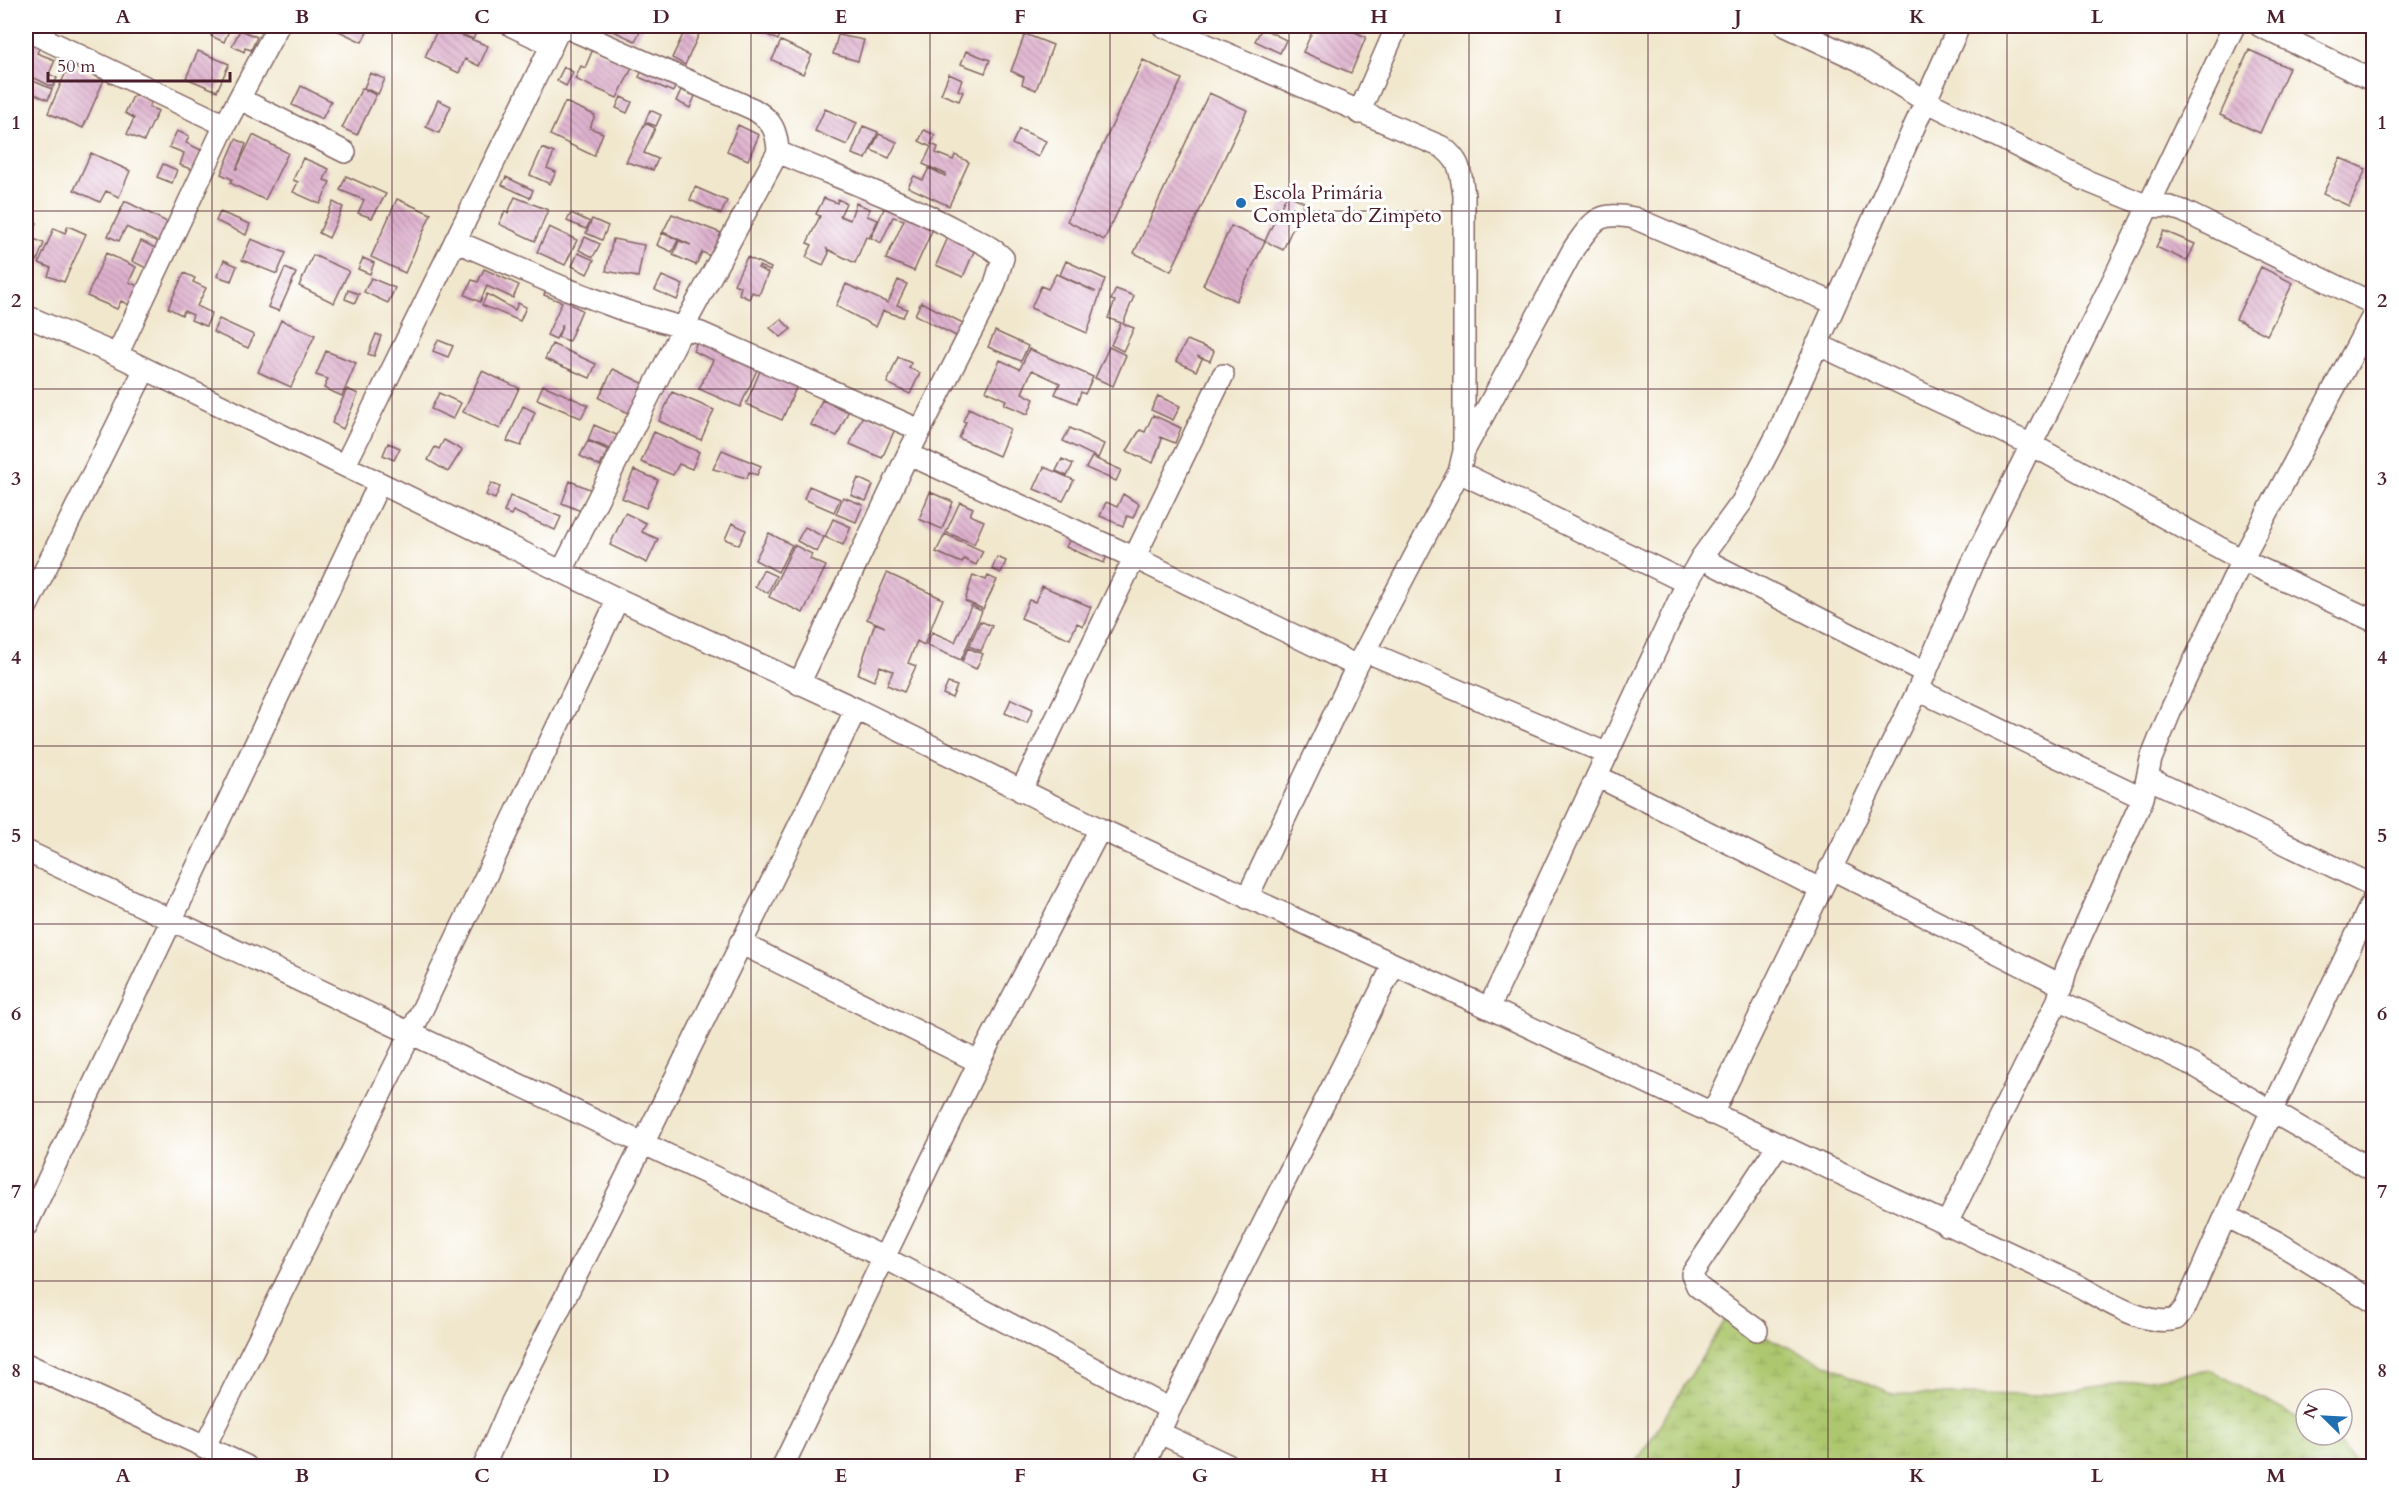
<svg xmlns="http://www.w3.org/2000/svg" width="2399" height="1492" font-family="Cardo,serif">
<defs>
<pattern id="wetland-marsh" width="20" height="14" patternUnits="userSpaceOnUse" patternTransform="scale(1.5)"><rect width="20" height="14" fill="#acc76d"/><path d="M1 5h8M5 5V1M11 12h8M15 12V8" fill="none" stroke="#96aa5f"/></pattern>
<pattern id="building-back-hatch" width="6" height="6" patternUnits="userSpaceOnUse" patternTransform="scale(1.5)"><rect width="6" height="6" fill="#deb1ce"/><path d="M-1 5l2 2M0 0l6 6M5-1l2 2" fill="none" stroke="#b68fa7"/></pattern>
</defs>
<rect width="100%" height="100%" fill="#fff"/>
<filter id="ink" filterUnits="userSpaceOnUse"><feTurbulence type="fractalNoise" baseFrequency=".0167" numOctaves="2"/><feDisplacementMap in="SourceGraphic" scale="12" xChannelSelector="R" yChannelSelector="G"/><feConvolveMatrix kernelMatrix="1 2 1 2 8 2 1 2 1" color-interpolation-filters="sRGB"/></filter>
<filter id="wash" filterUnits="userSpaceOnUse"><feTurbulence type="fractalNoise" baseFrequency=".008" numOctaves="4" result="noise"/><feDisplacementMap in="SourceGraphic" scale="24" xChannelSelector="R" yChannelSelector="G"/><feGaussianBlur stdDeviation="1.35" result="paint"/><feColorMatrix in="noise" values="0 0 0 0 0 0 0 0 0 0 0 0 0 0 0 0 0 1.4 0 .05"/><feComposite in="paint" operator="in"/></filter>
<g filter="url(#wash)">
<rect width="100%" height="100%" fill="#f1e7cd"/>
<!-- wetland -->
<path fill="url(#wetland-marsh)" stroke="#7b734c" stroke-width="1.5" d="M1726,1319l167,75 138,2 180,-26 95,53v12c32,0 33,7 51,31h-723z"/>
<g id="blocks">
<!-- building -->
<path fill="url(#building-back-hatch)" d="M216,26h15l-7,16 -13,-6z
M328,26h42l-8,16z
M439,26l49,20 -9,20 -14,-7 -6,14 -34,-16z
M443,26h30l5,2 -5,11z
M608,26h35l-8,15 -28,-13z
M756,26h24l3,1 -5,13 -24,-11z
M1304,26h37l25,11 -15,36 -48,-21 10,-22z
M686,28l13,6 -14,31 -13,-7z
M1262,28l24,12 -6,13 -25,-12z
M240,30l17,7 -6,13 -6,-2 -1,4 -12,-6z
M26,33l17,7 -6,13 18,7 -6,14 8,4 -4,9 -27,-13v-22l5,3 1,-3 -6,-2z
M1025,34l28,11 -17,45 -14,-6 2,-7 -13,-6z
M838,35l26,5 -6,21 -25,-7z
M781,41l31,14 -9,19 -31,-14z
M593,49l40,17 -16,32 -42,-19 6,-13 4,2z
M2249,50l40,18 -29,65 -40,-18z
M198,51l31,13 -12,27 -31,-13z
M966,51l24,9 -5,13 -24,-9z
M1143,60l39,19 -78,161 -37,-19z
M646,62l33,16 -6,14 -34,-15z
M69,65l35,15 -21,48 -35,-15z
M564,67l9,5 -7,14 -9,-5z
M370,73l15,6 -7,15 -14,-6z
M949,74l13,6 -4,10 5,2 -4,9 -18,-7z
M26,78l26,11 -4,11 -22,-10z
M301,86l30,15 -9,18 -30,-14z
M362,88l14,7 -19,40 -15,-7z
M681,90l14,6 -5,12 -14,-7z
M1209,93l38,17 -76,161 -37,-18z
M134,94l17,8 -2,5 9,4 -14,30 -17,-7 7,-16 -9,-5z
M621,97l11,5 -5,11 -11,-5z
M438,100l13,6 -12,27 -13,-6z
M565,102l30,13 -5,13 13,5 -9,23 -44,-21z
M825,109l32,14 -10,22 -32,-14z
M650,110l11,5 -5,11 -11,-4z
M645,123l10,5 -11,25 14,6 -5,11 -27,-8z
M738,125l21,10 -11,25 -21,-9z
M863,126l15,6 -12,27 -14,-5z
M1019,129l27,12 -8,16 -26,-13z
M924,130l11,5 -4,9 7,3 -2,6 17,7 2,-5 14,7 -20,44 -41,-19 6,-11 9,4 6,-12 16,8 1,-2 -23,-10 8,-17 -12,-6z
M177,131l12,5 -3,7 15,7 -8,20 -13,-5 4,-12 -15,-6z
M879,134l18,8 -8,16 -18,-8z
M253,135l35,18 -23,47 -35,-17 2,-4 -11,-5 15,-35 10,5 -10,26z
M542,148l12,5 -7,15 9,4 -6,12 -20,-9z
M91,153l39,18 -11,26 -13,-6 -6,11 -26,-12z
M303,158l26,11 -5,11 6,2 -10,22 -27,-12 5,-10 -5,-2z
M2340,158l26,11 -17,37 -26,-12z
M163,164l14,6 -5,13 -15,-6z
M346,176l40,18 -14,24 -14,-5 6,-13 -24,-10z
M506,177l27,13 -3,8 -28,-13z
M695,187l32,14 -6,13 -31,-14z
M1287,194l17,8 -21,48 -18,-9z
M515,197l33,13 -13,31 -36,-17 6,-13 3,2z
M824,198l13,5 1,-4 8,4 -6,13 10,4 6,-17 14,6 -3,7 11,4 -9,18 -3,-1 -11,26 -28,-14 2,4 -6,12 -17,-8 6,-12 -5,-2 13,-27 -4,-2z
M397,199l34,15 -26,59 -34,-16z
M125,201l48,24 -9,20 -38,-18 -7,14 -11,-5z
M333,202l10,5 -14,31 -10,-5z
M887,202l48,22 -21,47 -28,-12 18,-39 -11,-3 -12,26 -10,-5z
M220,212l30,12 -4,11 -30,-14z
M571,213l19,9 -4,7 -19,-8z
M672,214l49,19 -11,23 -8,-4 -6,13 -23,-10 6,-14 12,4 -28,-13z
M26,218l11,5 -6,15 13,5 -7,18 -11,-5z
M592,219l16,7 -6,14 -16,-7z
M68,226l18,8 -22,48 -16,-6 3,-8 -12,-5 15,-35 11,5z
M1231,226l34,15 -29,60 -33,-16z
M549,227l28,13 -12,25 -28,-13z
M2164,231l31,13 -8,17 -31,-14z
M662,233l16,7 -6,12 -15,-7z
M949,235l27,12 -13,30 -27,-12z
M585,237l15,7 -7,13 -14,-7z
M251,239l35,14 -9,21 -35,-14z
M613,239l31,6 -6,32 -32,-6z
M141,241l19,9 -10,20 -18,-9z
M106,253l30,14 -7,15 15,7 -9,19 -14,-7 -4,8 -30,-13z
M578,253l16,7 -7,14 -15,-8z
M313,255l36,16 -15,32 -35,-17z
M747,257l24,11 -1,3 -11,-5 -1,2 10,5 -9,22 -7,-3 -3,7 -10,-5 2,-7 -7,-3z
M363,258l11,5 -4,11 -12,-5z
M224,260l13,6 -6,15 -14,-5z
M1066,261l39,18 -18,54 -56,-25 10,-22 7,3 8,-15 40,18 -36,-17z
M2261,267l32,16 -26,52 -31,-16z
M285,268l11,5 -17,38 -11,-4z
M484,269l35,16 -6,13 -26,-12 -7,16 -15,-7 7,-15 6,2z
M184,273l11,5 -2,4 13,6 -9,18 15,7 -6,13 -15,-6 2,-5 -9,-4 -2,4 -14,-7z
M662,276l21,9 -6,15 -22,-10z
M371,278l24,10 -7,15 -24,-11z
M898,280l9,4 -10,21 10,4 -4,8 -20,-6 -7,16 -40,-21 10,-22 42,19z
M549,284l27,11 -4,10 10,5 -13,31 -11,-4 5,-13 -7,15 -9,-4 15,-33 -18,-7z
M1116,289l18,7 -11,28 11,4 -11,23 -12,-6 10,-22 -13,-5 7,-17 -4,-1z
M348,290l11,4 -4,9 -10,-4z
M487,294l28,16 3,-7 8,4 -6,14 -38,-16z
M921,302l46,23 -7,13 -45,-23z
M219,319l35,16 -6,13 -35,-16z
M781,319l10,10 -10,8 -11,-9z
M281,320l34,15 -24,52 -33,-15z
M995,331l33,15 -7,15 -33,-14z
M701,333l61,26 -22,48 -41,-18 14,-29 -20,-9z
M376,334l5,2 -7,20 -6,-2z
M438,340l15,6 -5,11 -15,-6z
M1187,340l27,11 -4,10 -13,-5 5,3 -6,12 -20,-10z
M552,344l44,20 -6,14 -45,-19z
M1109,347l17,8 -13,31 -18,-8z
M1029,349l64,28 -8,17 -4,-2 -4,11 -22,-9 5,-11 -28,-13 -10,23 12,6 -6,15 -24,-10 2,-4 -20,-9 14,-31 20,9z
M326,351l30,12 -14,33 -18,-8 4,-9 -12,-4z
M898,357l13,6 -2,5 11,5 -10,21 -23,-11z
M763,364l36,17 -17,39 -36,-16z
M613,369l40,19 -23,26 -31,-16z
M482,371l37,17 -19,41 -37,-17z
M543,385l45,20 -7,13 -44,-19z
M347,389l11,5 -15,35 -11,-6z
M672,392l42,18 -13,30 -42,-19z
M439,393l22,10 -8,16 -22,-10z
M1158,396l22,10 -7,14 -22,-10z
M822,400l26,12 -11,24 -26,-11z
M523,406l12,6 -14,34 -14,-5z
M969,408l41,21 -11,27 -40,-18 7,-16 -3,-1z
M864,413l32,14 -14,31 -32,-14z
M1153,415l28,13 -6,15 -15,-6 2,2 -9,24 -26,-12 13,-21 5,2z
M594,425l27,12 -6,14 -27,-11z
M1070,428l34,16 -6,14 -35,-17z
M654,432l45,20 -7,17 -13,-5 -6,11 -32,-13z
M444,440l18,10 -14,22 -20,-12 7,-13 4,2z
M588,441l20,9 -8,16 -20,-10z
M388,443l12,5 -6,12 -11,-5z
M722,450l39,16 -4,9 -8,-3 -2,6 -34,-9z
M1092,457l29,13 -5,11 -30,-13z
M1062,459l11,5 -6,12 -11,-5z
M1044,467l30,13 -11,21 -29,-12z
M634,470l24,10 -12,28 -24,-10z
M858,478l15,7 -7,16 -15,-6z
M570,481l22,9 -9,22 -21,-9z
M491,483l9,4 -5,12 -9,-4z
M809,486l31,13 -6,13 -30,-13z
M930,492l23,10 -11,27 -23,-10z
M1123,494l16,10 -6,14 -6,-2 -4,10 -23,-10 6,-14 11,5z
M510,496l51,21 -6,13 -42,-19 -2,4 -7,-3z
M843,497l20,8 -7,17 -20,-8z
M960,502l13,6 -3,7 14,6 -10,23 -28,-12z
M625,513l21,10 -4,9 16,7 -11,24 -37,-18z
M833,519l18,8 -8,18 -18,-8z
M732,523l14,7 -7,15 -14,-6z
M805,527l19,10 -7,15 -20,-11z
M769,533l23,12 -14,27 -23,-12z
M945,534l38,17 -7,14 -12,-6 -2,4 -26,-11z
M1072,534l37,16 -5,13 -38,-16z
M794,545l18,9 -2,5 16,7 -23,47 -34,-16z
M997,557l9,4 -5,12 -9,-4z
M763,570l13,6 -8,17 -13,-6z
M887,573l56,26 -19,46 -7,-4 -9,22 8,3 -12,26 -17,-7 6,-14 -13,-5 -6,15 -16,-7 17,-51 10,4 -18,-8z
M973,575l13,5 2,-4 9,4 -14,29 -18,-8z
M1042,586l49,21 -8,19 -6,-3 -7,16 -49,-21 8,-18 6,2z
M971,606l11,5 -21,49 -35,-15 6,-13 23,10z
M980,621l12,5 -11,25 -12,-5z
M968,648l15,6 -7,15 -14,-7z
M948,683l9,3 -5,12 -9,-4z
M1011,699l22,10 -6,14 -22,-10z"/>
</g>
</g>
<g filter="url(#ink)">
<use href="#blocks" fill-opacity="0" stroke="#846564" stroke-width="1.5"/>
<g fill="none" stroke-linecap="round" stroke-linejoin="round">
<!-- minor casing -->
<g stroke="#846564" stroke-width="24">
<path id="minor" d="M512,26l40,19
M563,26l190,83c19,11 24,21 25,43 61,26 123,48 182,80 15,7 31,14 43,26l-9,29 -86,167 -109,230
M1163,26l279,121c20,15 18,25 22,48v256l-5,21 -102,194 -110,232
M1786,26l73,34 65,40 163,81 61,25 22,1 13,4 191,93
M2260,26l114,55
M26,30l199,95
M240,99l105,53
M1359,113l38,-87
M455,241l112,48 59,22 75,22 219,97
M26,316l91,39 501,244 238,110 244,120 389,179 586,276c26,14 71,44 101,35l9,-11 86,-196 103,-214
M1817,344l215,101 210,115 132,61
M117,355l108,-230 53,-99
M1465,449l109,-201c20,-28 24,-37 60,-30l200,85
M908,454l225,103 224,109
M345,465l216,-439
M1459,472l228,111
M1701,558l225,115
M562,571l122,-245 94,-174
M26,608l119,-239
M1365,651l243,103
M1918,690l225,108
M1599,777l221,112
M2148,778l226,108
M1021,791l202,-416
M26,851l859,407 285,151
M1830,868l233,118
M740,943l239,119
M2058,1000l135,65 181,106
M1489,1008l198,-425 14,-25 41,-56 36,-69 181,-407
M1712,1114l206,-424 54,-126 143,-288 119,-250
M2226,1216l51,26 97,60
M1946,1225l112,-225 9,-33 76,-169 8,-39 20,-49 71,-150 132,-246
M26,1226l353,-742
M1757,1330l-60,-44 -5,-12 86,-129
M26,1364l220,102
M1160,1433l70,33
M204,1448l207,-415 207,-434
M484,1466l28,-64 131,-258 213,-435
M783,1466l196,-404 121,-233
M1144,1466l26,-57 223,-443"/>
</g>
<!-- minor -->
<use href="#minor" stroke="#fff" stroke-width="21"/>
</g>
</g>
<!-- grid -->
<path fill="none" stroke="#4a1f2b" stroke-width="1.5" stroke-opacity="0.55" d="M212,26v1440M392,26v1440M571,26v1440M751,26v1440M930,26v1440M1110,26v1440M1289,26v1440M1469,26v1440M1648,26v1440M1828,26v1440M2007,26v1440M2187,26v1440M26,211h2348M26,389h2348M26,568h2348M26,746h2348M26,924h2348M26,1102h2348M26,1281h2348"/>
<!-- markers -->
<circle fill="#1f6fb2" stroke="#fff" stroke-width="2" cx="1241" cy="203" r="6"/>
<g text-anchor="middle" stroke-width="6" stroke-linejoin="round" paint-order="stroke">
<!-- poi labels -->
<g font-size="20" fill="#4a1f2b" stroke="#fff" text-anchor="start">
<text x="1253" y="199">Escola Primária<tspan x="1253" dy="23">Completa do Zimpeto</tspan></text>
</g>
</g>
<!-- margin -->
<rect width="2399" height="1492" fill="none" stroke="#fff" stroke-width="66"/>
<!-- north arrow -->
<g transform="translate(2324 1417) rotate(294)"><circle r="28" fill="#ffffff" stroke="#b7a5aa" stroke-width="1.5"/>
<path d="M0-4.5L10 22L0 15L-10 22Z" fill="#1f6fb2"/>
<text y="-9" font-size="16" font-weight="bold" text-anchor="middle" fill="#4a1f2b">N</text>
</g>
<!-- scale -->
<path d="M48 72v9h182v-9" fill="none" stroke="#4a1f2b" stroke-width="3"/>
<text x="57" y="72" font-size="18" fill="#4a1f2b" stroke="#ffffff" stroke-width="4.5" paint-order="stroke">50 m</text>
<rect x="33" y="33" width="2333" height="1426" fill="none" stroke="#4a1f2b" stroke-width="2"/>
<g font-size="20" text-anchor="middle" font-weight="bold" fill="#4a1f2b">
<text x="123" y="23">A</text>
<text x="302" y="23">B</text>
<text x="482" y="23">C</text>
<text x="661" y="23">D</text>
<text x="841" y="23">E</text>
<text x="1020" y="23">F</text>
<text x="1200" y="23">G</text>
<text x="1379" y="23">H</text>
<text x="1558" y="23">I</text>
<text x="1738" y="23">J</text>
<text x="1917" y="23">K</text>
<text x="2097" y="23">L</text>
<text x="2276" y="23">M</text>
<text x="16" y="129">1</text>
<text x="2382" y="129">1</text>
<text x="16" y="307">2</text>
<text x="2382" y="307">2</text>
<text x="16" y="485">3</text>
<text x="2382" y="485">3</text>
<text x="16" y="664">4</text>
<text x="2382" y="664">4</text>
<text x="16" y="842">5</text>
<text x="2382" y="842">5</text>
<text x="16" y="1020">6</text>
<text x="2382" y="1020">6</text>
<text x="16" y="1198">7</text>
<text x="2382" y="1198">7</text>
<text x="16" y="1377">8</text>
<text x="2382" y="1377">8</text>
<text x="123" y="1482">A</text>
<text x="302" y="1482">B</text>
<text x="482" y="1482">C</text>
<text x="661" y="1482">D</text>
<text x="841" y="1482">E</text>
<text x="1020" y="1482">F</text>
<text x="1200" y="1482">G</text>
<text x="1379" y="1482">H</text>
<text x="1558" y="1482">I</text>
<text x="1738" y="1482">J</text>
<text x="1917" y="1482">K</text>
<text x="2097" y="1482">L</text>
<text x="2276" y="1482">M</text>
</g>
</svg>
